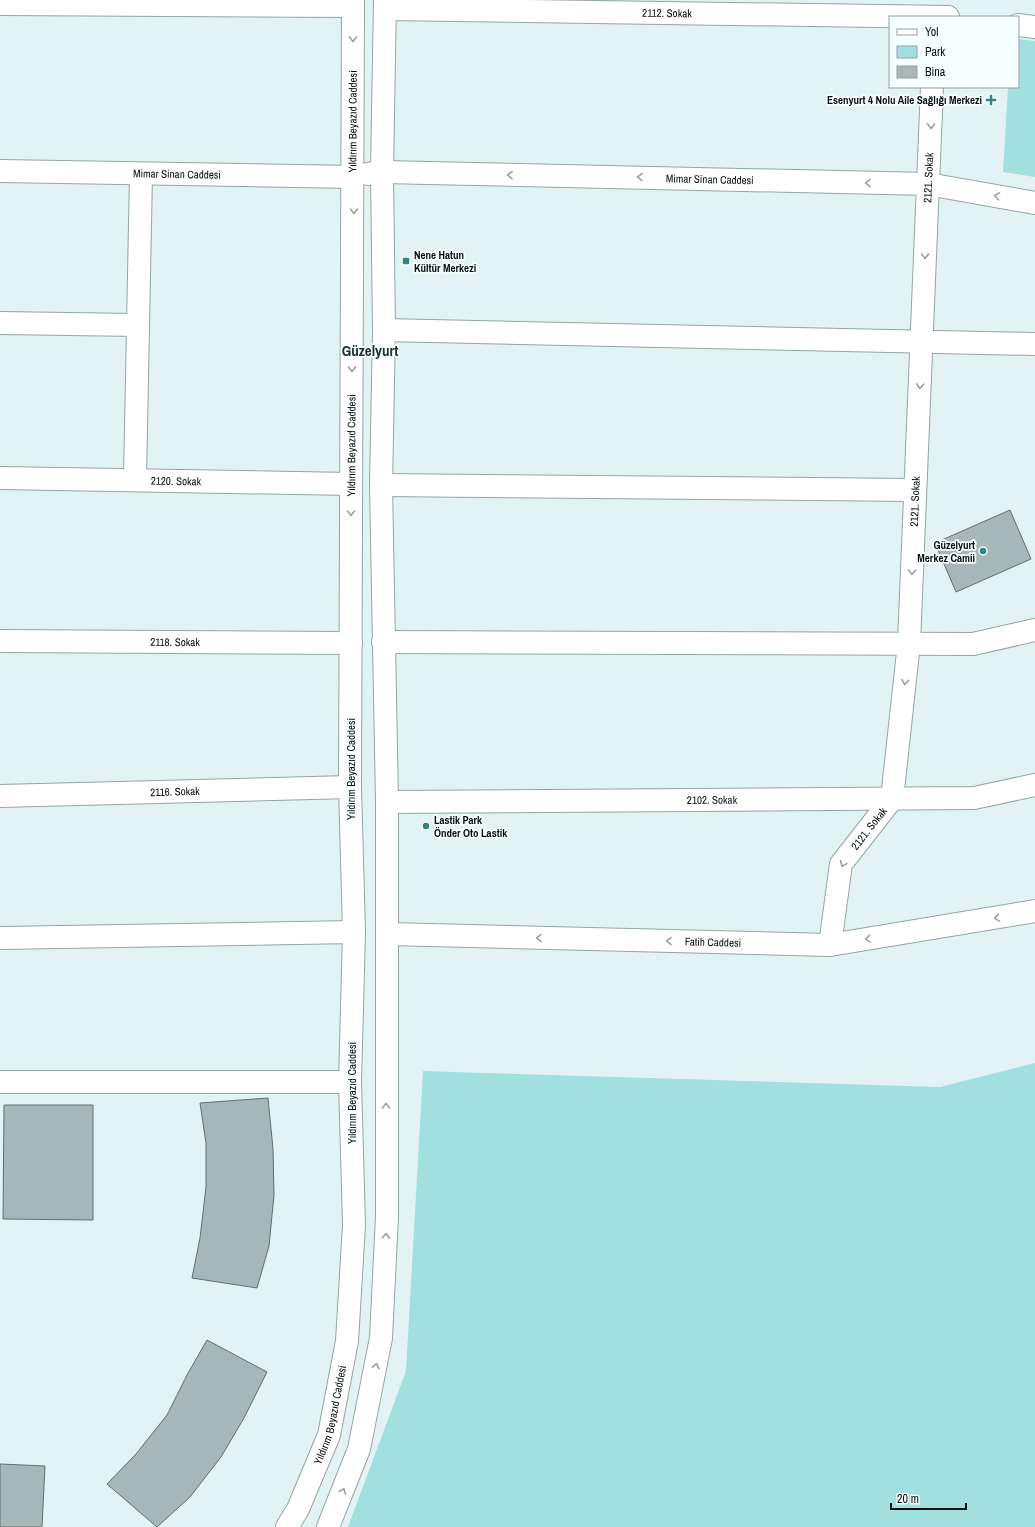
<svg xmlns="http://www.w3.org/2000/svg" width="1035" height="1527" font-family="'Archivo Narrow',sans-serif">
<rect width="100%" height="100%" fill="#e3f3f3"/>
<!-- green -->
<path fill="#a1e0de" d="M1018,39l17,2v136l-32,-5 5,-85h10z
M1035,1063v464h-687l58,-156 17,-300 517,16z"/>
<!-- building -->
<path fill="#a7b6b6" stroke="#606e6e" d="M1010,510l21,49 -75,33 -21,-49z
M268,1098l5,51 1,46 -5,51 -12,42 -65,-10 8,-40 6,-51v-44l-6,-40z
M4,1105h89v115l-90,-1z
M207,1340l60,32 -23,46 -23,39 -31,40 -33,30 -50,-43 29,-30 31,-39 20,-40z
M0,1464l45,2 -3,61h-42z"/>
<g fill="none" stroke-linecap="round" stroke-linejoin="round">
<!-- minor casing -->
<g stroke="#95a5a4" stroke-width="24">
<g id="minor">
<path d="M0,4l353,2"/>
<path id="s1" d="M385,9l563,8"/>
<path d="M1018,25l17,2"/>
<path id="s2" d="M0,171l354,6"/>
<path d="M0,323l138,2"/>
<path d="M384,330l651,14"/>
<path id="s3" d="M0,478l351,6"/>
<path d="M135,479l6,-305"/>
<path d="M381,485l534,5"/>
<path id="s4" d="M0,641l351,2"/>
<path d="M383,642l590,2 62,-14"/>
<path id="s5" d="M0,796l350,-9"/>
<path id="s6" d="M387,802l587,-4 61,-13"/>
<path id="s7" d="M388,934l442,11 205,-34"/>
<path d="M0,938l354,-6"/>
<path id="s8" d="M830,945l11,-81 51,-65 17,-156 23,-556"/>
<path d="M0,1082h350"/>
</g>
</g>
<!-- major casing -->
<g stroke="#95a5a4" stroke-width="24">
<g id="major">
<path id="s9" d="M368,174l14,-2 546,12 107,19"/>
<path id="s10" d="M287,1527l11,-18 31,-74 18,-94 7,-116 -4,-143 4,-150 -4,-145 3,-787"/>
<path d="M328,1527l31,-78 22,-111 6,-122v-414l-6,-317 3,-155 -2,-158 3,-172"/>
</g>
</g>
<!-- minor -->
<use href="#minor" stroke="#fff" stroke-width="22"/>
<!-- major -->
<use href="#major" stroke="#fff" stroke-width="22"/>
</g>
<!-- one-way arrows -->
<defs><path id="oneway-chevron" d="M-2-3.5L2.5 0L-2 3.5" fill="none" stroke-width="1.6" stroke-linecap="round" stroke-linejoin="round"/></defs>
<g stroke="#9d9f9f">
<use href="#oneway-chevron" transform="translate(353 39) rotate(90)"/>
<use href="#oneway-chevron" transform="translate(931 126) rotate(92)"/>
<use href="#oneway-chevron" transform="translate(510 175) rotate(-179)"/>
<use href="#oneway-chevron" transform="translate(640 177) rotate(-179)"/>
<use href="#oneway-chevron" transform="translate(868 183) rotate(-179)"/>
<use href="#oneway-chevron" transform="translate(997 196) rotate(-170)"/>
<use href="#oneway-chevron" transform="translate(354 211) rotate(90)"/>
<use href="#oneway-chevron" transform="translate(925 256) rotate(92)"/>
<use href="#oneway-chevron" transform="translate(352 369) rotate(90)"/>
<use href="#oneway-chevron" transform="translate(920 386) rotate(92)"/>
<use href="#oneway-chevron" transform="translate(351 513) rotate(90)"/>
<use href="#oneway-chevron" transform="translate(912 572) rotate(92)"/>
<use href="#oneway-chevron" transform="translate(905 682) rotate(96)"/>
<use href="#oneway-chevron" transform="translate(843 864) rotate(114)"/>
<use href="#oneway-chevron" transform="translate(997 918) rotate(171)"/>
<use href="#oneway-chevron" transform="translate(539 938) rotate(-179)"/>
<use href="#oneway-chevron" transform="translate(868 939) rotate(171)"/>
<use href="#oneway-chevron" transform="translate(669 941) rotate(-179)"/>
<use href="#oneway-chevron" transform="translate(386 1106) rotate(-90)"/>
<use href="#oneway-chevron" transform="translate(386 1236) rotate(-87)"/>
<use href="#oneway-chevron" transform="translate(376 1366) rotate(-79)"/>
<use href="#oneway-chevron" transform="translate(343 1491) rotate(-69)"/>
</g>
<!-- markers -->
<g fill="#388180" stroke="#f5ffff" stroke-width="1.5">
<path d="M989 94h4v4h4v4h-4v4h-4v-4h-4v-4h4z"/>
<rect x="402" y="257" width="8" height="8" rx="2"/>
<circle cx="983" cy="551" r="4"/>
<circle cx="426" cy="826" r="4"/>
</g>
<g text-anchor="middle" stroke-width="3.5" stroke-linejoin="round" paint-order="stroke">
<!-- street labels -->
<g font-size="11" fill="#0b1010" stroke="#f5ffff">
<text dy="4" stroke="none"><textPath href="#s1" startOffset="282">2112. Sokak</textPath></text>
<text dy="4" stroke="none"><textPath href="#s10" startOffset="1417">Yıldırım Beyazıd Caddesi</textPath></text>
<text dy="4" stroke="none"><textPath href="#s2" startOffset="177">Mimar Sinan Caddesi</textPath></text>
<text dy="4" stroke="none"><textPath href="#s8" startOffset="787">2121. Sokak</textPath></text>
<text dy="4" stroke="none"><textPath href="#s9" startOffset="342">Mimar Sinan Caddesi</textPath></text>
<text dy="4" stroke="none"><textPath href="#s10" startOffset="1093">Yıldırım Beyazıd Caddesi</textPath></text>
<text dy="4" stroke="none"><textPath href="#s3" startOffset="176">2120. Sokak</textPath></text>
<text dy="4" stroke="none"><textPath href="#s8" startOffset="463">2121. Sokak</textPath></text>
<text dy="4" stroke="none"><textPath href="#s4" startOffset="175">2118. Sokak</textPath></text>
<text transform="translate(351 769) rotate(-90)" y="4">Yıldırım Beyazıd Caddesi</text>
<text dy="4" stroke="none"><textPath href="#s5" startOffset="175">2116. Sokak</textPath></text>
<text dy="4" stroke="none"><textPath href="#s6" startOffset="325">2102. Sokak</textPath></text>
<text dy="4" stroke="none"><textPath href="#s8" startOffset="127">2121. Sokak</textPath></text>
<text dy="4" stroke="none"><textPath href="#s7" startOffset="325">Fatih Caddesi</textPath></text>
<text transform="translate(352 1093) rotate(-90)" y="4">Yıldırım Beyazıd Caddesi</text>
<text dy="4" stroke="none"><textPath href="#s10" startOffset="121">Yıldırım Beyazıd Caddesi</textPath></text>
</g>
<!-- poi labels -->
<g font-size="11" font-weight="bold" fill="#0b1010" stroke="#f5ffff" text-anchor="end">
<text x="982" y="104">Esenyurt 4 Nolu Aile Sağlığı Merkezi</text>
<text x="414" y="259" text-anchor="start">Nene Hatun<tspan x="414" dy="13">Kültür Merkezi</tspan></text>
<text x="975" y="549">Güzelyurt<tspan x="975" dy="13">Merkez Camii</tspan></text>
<text x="434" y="824" text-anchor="start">Lastik Park<tspan x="434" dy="13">Önder Oto Lastik</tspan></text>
</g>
<!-- district labels -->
<g font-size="15" font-weight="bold" fill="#212e2d" stroke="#f5ffff">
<text x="370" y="356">Güzelyurt</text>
</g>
</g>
<!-- legend -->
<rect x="889" y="16" width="130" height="72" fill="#f5ffff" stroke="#979f9f"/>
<rect x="897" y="29" width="20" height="6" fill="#ffffff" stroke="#979f9f"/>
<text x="925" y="36" font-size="12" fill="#0b1010">Yol</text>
<rect x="897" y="46" width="20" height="12" fill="#a1e0de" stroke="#979f9f"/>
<text x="925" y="56" font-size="12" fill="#0b1010">Park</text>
<rect x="897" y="66" width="20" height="12" fill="#a7b6b6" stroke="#979f9f"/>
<text x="925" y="76" font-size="12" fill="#0b1010">Bina</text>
<!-- scale -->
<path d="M891 1503v6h75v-6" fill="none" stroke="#0b1010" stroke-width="2"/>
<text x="897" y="1503" font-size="12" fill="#0b1010" stroke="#f5ffff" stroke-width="3" paint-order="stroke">20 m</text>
</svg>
